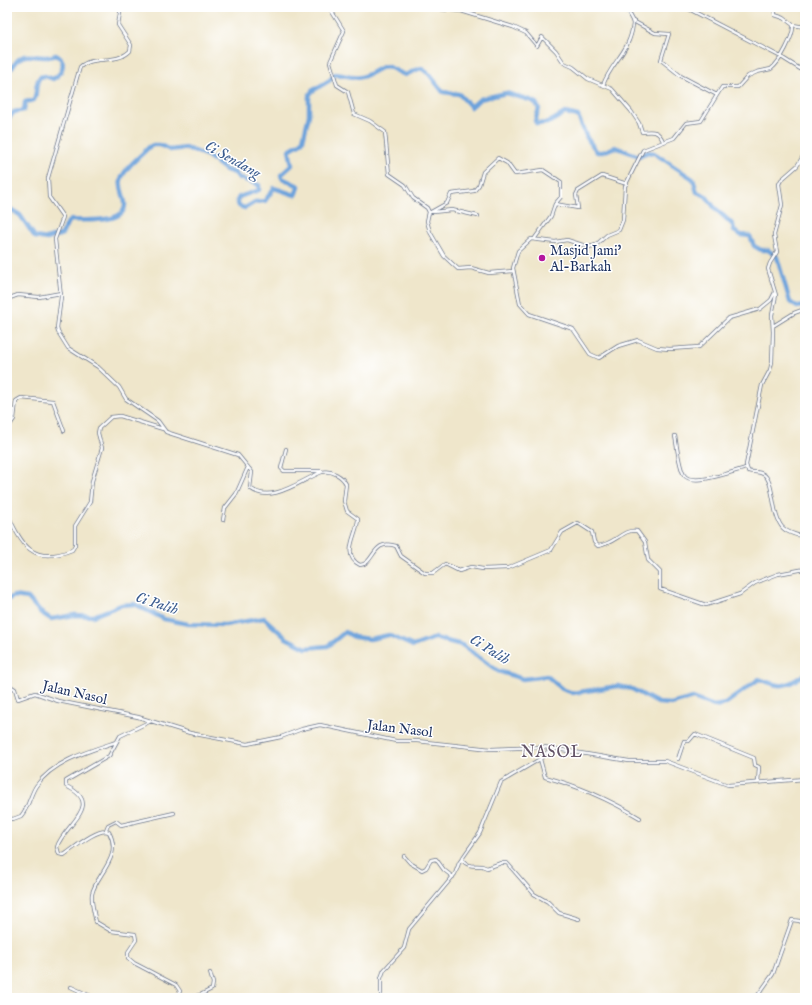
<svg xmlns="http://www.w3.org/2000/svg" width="812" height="1005" font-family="'IM FELL English',serif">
<rect width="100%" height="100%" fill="#fff"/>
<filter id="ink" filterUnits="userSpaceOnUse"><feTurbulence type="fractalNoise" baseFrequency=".025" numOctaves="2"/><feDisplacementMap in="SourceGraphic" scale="8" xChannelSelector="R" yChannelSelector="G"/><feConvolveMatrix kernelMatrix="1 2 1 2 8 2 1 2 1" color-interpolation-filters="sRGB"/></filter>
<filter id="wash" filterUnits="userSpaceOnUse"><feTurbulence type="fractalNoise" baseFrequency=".012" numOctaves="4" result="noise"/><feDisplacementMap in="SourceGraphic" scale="16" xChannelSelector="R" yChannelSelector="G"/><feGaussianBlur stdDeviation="0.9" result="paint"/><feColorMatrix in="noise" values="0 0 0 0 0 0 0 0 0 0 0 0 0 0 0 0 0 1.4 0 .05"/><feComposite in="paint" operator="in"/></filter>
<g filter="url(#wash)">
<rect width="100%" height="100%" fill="#efe6cb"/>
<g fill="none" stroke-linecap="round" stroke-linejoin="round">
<!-- river -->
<path stroke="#6da3db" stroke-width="4.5" d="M7,68h5c11,-19 18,-10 35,-11 3,0 6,-1 9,-2 12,6 6,19 -3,24l-8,-3 -5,1c-6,7 -2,15 -6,23l-9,2 -1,8 -10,2 -7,8
M7,207l13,8 15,22 12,2 15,-5 6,-12 3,-2c13,0 55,4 54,-16 0,-8 -6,-15 -4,-24 4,-13 19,-23 28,-33l4,-2h7l10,5 16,-2 22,8 18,14 9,3 4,5 20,7v5l-20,7 -2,4 2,5 6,2 10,-6 10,-1 9,-13 21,7 4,-9 -17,-8 -1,-3 11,-10 -3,-15 12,-7 2,-3 6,-25v-19l3,-5 18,-11 5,-6c8,0 17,5 26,3 10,-2 17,-10 26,-11l18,9 16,-7 8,6 14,18 16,2 12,13 9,-8 26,-6 24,7 6,3 3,6 -4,12 2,3 11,-1 17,-10 13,3 9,22 10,14h6l12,-5 24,9 9,-4 6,1 39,26 4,13 9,4 8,11 19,18 1,6 7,4 9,1 4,10 7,4h7l9,7 13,45 7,5 8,-1
M7,600l7,-4 14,2 12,14 11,7 24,-4 18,1 28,-11 13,-1 30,15 24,5 37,1 39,-7 22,20 20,10 22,-2 17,-14 9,5 16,2 19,-4 24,11 22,-8 27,7 36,26 25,8 24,-3 15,13 11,4 45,-7 14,3 26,14 13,1 22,-6 21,8 11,-2 34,-25c24,9 25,9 46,-5"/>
</g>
</g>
<g filter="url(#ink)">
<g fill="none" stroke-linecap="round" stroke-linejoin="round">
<!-- street casing -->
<g stroke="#656f84" stroke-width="4">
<path id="street" d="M121,7l-3,18 13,20 -1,6c-14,14 -38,4 -50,16l-32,111 1,19 14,20 -8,22 6,58 -4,31 1,4 10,16 30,19 21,20 7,12 32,22 8,11 72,23 14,17 -2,16c21,17 51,-8 72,-16 10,-2 20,4 24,12l-2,17 3,10 11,8c0,14 -18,36 2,46 15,-1 12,-27 36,-19l5,10 24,17h8l12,-9 14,7 12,-4 12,2 25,-1 43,-18 11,-18 16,-9 14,9 2,10 4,4c17,-2 26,-18 39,-15l8,11 3,18 12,12v17l46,16 34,-11 15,-11 23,-9 27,-5
M329,7l15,24 -14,31 7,23 11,7 6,22 16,7 15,11 4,42 16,11 8,13 14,10 2,4 -2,9 3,11 14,24 14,13 13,-1 18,5 24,-2
M418,7l43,4 52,16 13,6 11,13 5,-9 14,14 8,12 9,4 15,12 24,10 19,22 8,12 3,9c11,-1 16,-2 21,9
M610,7l13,5 4,-5
M685,7l96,50 24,15
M774,7l1,8 9,3 9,7c1,11 -13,37 -22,44l-14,3 -9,4 -10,11h-16l-21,34 -15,2 -12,15 -31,12 -18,36 -2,34 -4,10 -12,5 -11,10 -7,2 -22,-7 -12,2 -24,-3 -13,12 -5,17 7,36 9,10 44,15 17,25 9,4 19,-12 20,-6 19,8 13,1 29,-2 30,-29 31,-9 11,-9 4,-8
M633,21l22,12 14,1 -8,26 20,16 36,19
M793,25l12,2
M603,85c9,-24 27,-33 30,-61 0,-6 -7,-10 -6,-17
M805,153l-8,13 -16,14 -2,4 3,21 -8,30 3,17 -7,11 -2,6 8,26 -4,20 1,17 -1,30 -2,8 -8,15 -16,80 2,6c4,2 10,0 15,3 12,6 8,42 20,54 6,6 14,7 22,9
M555,204l23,4 -2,-13 2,-4 24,-15 25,8
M433,212l19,-2 26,6
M429,213l18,-10 4,-9 23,-3 5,-6 4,-13 15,-14 9,5 8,11 28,-4 18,12v15l-6,7 -4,12 -16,22
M7,299l11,-4 21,2 22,-4
M773,326l21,-13 11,-4
M7,429l7,-10 2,-18 5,-3 32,3 11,30
M675,436c2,10 4,31 9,39 8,12 50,-4 62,-7
M286,449l-5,19 3,3h37
M7,513c15,32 25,53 65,37l3,-5v-19l15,-24 2,-21 10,-33 -4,-15 1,-5 12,-11 9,-1 43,13
M223,520l2,-12 11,-14 12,-27
M7,684l8,5 3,10 17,-6 23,8 80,16 52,16 57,11 34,-7 21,-8 18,-4 76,16h21l74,8 53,-2 85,14h36l63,24 77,-6
M151,721l-31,15 -11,20 -43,25v5c40,19 -3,39 -9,61l2,7 5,1c9,-6 34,-28 45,-23 14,26 -13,42 -17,62 -1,7 2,20 4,28l15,9 24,3 1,6 -8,12v6l6,5 42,22 4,6 -2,5
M540,759l5,18c34,9 65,23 95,41
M678,759l6,-18h5l6,-7 59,24 1,7 4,2 -1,16
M7,818l6,1 8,-3c8,-9 9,-21 15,-30 17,-25 53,-35 80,-44
M106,830l2,-5 8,-4 5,4 53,-12
M404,856l6,7 12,7 4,-2 5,-8 5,-1 8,11 9,7
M462,860c8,8 11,5 20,6l5,2 14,-5h6l27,31 14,8 11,11 20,6
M71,987l24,11
M177,998l3,-2 3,2
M189,998l11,-3 12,-6 1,-6 -3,-10
M381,998v-20l3,-8 20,-22 5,-19 46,-55 4,-11 21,-30 21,-51 39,-23 11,-10
M756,998l17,-24 19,-54 8,1 5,6"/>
</g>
<!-- street -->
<use href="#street" stroke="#fff" stroke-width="2.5"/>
</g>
</g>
<!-- markers -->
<circle fill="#b5179e" stroke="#fff" stroke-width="1.5" cx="542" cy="258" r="4"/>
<g text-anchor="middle" stroke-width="3" stroke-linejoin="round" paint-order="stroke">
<!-- poi labels -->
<g font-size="14" fill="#1b2f5e" stroke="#fff" text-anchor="start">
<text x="550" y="255">Masjid Jami'<tspan x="550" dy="16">Al-Barkah</tspan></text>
</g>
<!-- street labels -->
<g font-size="14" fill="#1b2f5e" stroke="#fff">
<text transform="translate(75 692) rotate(13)" y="5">Jalan Nasol</text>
<text transform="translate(400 728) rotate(7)" y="5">Jalan Nasol</text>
</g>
<!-- water labels -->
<g font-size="15" font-style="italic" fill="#3c5d90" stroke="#fff">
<text transform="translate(233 159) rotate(29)" y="5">Ci Sendang</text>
<text transform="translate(157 603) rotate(18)" y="5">Ci Palih</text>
<text transform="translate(490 649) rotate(32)" y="5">Ci Palih</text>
</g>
<!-- quarter labels -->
<g font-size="16" letter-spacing="1" fill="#635467" stroke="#fff">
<text x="552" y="757">NASOL</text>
</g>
</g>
<!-- margin -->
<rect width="812" height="1005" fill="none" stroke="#fff" stroke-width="24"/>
</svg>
